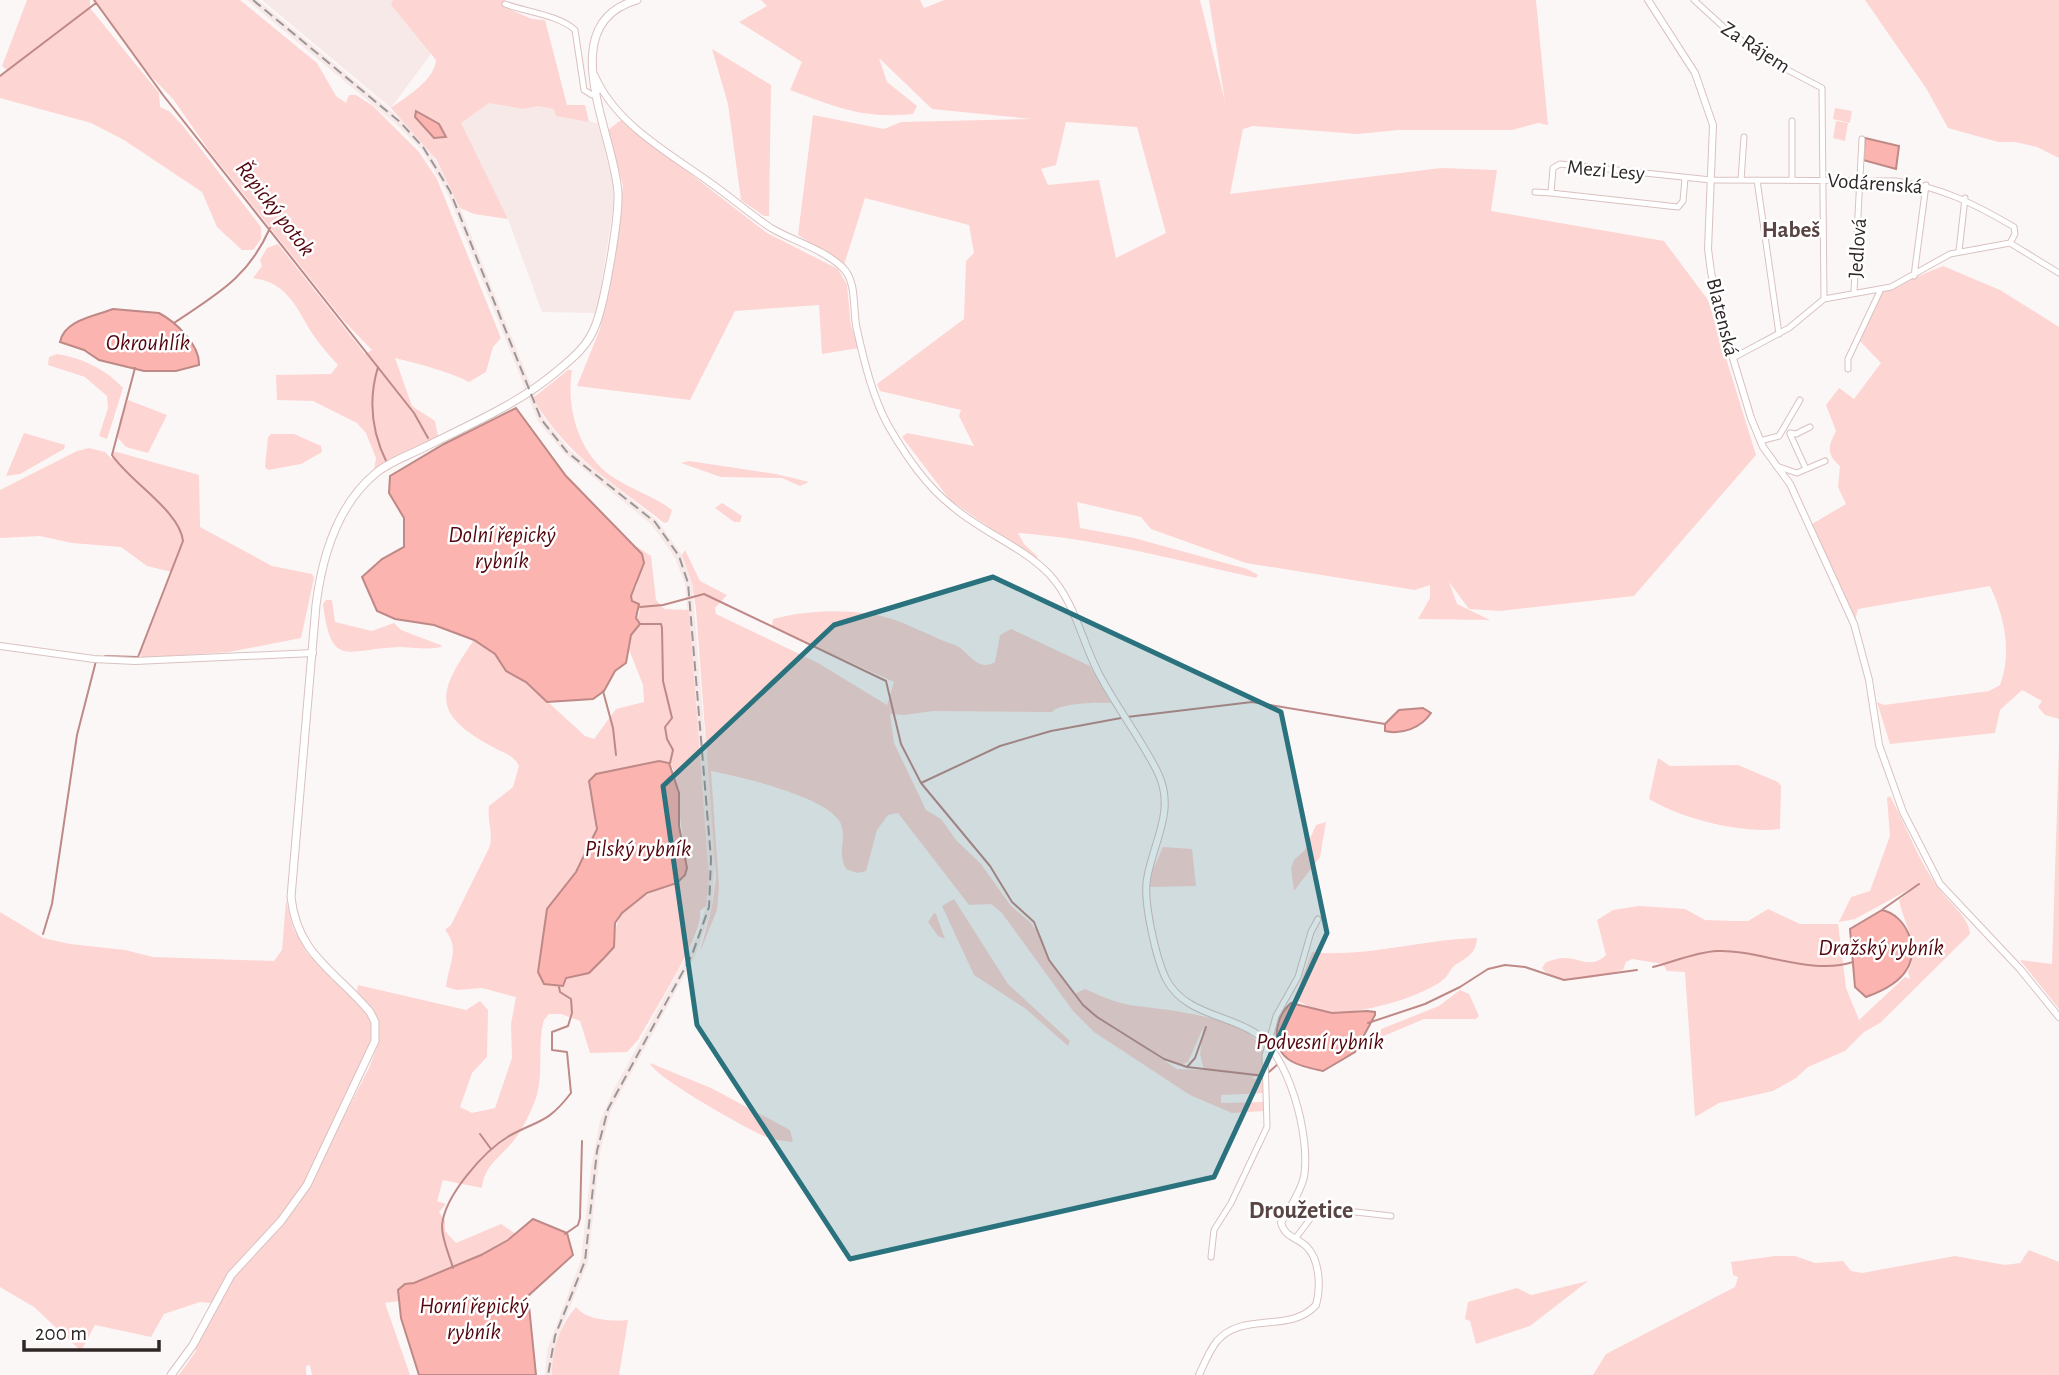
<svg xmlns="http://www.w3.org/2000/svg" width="2059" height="1375" font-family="'Alegreya Sans',sans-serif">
<rect width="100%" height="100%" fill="#fcf7f7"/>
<!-- built -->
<path fill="#f7e9e8" d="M247,0h11l144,120 24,25 27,45 91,228 25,31 88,71 25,35 10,28 23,275 -3,49 -17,49 -84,154 -11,42 -12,110 -30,75 -6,38h-7l2,-25 34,-90 10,-92 9,-47 14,-32 83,-152 9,-31 2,-47 -23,-275 -10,-26 -23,-33 -87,-71 -27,-33 -91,-229 -26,-43 -24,-24z
M262,0h131l-2,5 40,49 -40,54z
M489,103l34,6 15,-3 17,3 2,7 41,7 15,61 1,18 -17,111 -55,-1 -34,-93 -48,-96z"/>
<!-- green -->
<path fill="#fdd5d3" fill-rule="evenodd" d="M27,0h63v8l69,85 1,14 9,4 14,15 78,101v12l-8,11h-11l-25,-23 -15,-35 -78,-52 -33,-17 -91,-25v-21l8,-6 -6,-5z
M94,0h146l77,63 19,33 10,7 3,-8h7l17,11 46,46 18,27 64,159 -8,9 -7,25 -17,10c-21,-11 -50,-18 -74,-24l17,48 23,15 3,15 -64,34 2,-12 -10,-25 -9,-10 -44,-22 -36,-1 -1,-25 55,-1 7,-9c-10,-11 -20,-22 -28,-35 -14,-24 -24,-48 -57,-52l9,-12 -2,-6 7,-12 11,-4 87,110 7,-4 -29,-30 -133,-168 -37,-53 -29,-30z
M393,0h112l-1,7 28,12 13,1 22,85h18l4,17 -33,-6 -2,-7 -16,-3 -15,3 -34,-6 -28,20 47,96 -34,-5 -14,-6 -24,-49 -45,-51c16,-12 43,-27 45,-48l-45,-55z
M761,0h159l4,8 20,-8h256l25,102 -16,-102h327l12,125 -10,-2 -26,7h-114l-41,4 -104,-8 -10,3 -13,65 211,-26 56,2 -6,41 173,30 44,59 48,155 -122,141 -134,15 -31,-2 -20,-27 8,22 33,16 -72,-1 12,-21v-13l-15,5 -169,-27 -95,-34 -10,-12 -64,-15 3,26 54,10 113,31 11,6 -2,3c-79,-18 -157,-39 -238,-45l6,11 14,13 -3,2 -85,-59 -48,-63 5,-4 67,13 -15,-30 2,-6 -81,-19 -3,-7 87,-65 2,-58 8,-8 -5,-28 -104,-27 -21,67 -46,-30 15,-120 71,14 17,-7 131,-3 -100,-10 -53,-51 8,24 30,24 -4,8c-52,5 -76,-7 -123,-24l12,-28 -63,-40 28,-16zM1066,122l71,5 29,106 -50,25 -17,-78 -51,5 -7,-16 15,-4z
M1865,0h194v158l-22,-11 -22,-5h-17l-50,-14 -22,-40z
M712,49l59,36 -2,131h-5l-23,-16 -13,-96z
M1835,108l17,3 -2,12 -17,-4z
M621,120l146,113 71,36 9,16 4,41 8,22 -37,6 -3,-49 -84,6 -45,89 -113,-14 23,-57 20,-120 3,-23 -15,-56z
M1836,121l12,2 -3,18 -12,-3z
M1943,266l57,24 59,37v392l-14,-4 -7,-8 4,-6 -20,-11 -22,20 -5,23 -105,11 -13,-42 7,3 105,-14 11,-6c12,-31 5,-68 -10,-99l-132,23 -3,11 -43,-96 34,-20 -8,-17 2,-21c-14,-12 -12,-19 -4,-35l-10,-26 13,-17 15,11 27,-36 -24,-25 25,-47z
M57,354c25,4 49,15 66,34l-16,51 -8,-3 9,-28 -1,-12 -22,-19 -37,-12 1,-8z
M568,370h4c-6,38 6,82 39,106 19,13 43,20 61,34l-4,12 -4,1c-50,-40 -98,-67 -131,-125z
M128,400l39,15 -19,38 -22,-6 -8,-9 2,-19z
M24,433l41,12 -1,4 -44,25 -14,2z
M271,434h23l27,12 1,6 -21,12 -33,6 -3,-3 3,-30z
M89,448l16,4 7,7v-7h5l82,23 1,52 72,39 40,8 2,4 -13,60 -72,14 -88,6 -1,-7 32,-79 -25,-6 -26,-19 -49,-4 -32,-7 -40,2v-48l77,-39z
M689,461l87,13 33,8 -9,4 -18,-8 -61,-1 -40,-14z
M722,503l20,13 -2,6h-6l-19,-14z
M636,546l15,10 5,44 8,9 25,1 20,267 -3,29 -6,5c4,23 -49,105 -62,129l-11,12 -37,1 -10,-32 -19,-7h-12l-5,6c-8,28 2,57 -11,86 -5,11 -11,24 -18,33 -13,17 -31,26 -33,49l-39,-8 -6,21 9,3 -7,8 6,9v10l11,12 45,-19 15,10 -35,21 -67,28 -9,1 -7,6v11l-13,2 25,72h-98l-2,-10 -4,1v-13v22h-127l17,-24 -1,-5 38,-69 66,-73 70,-136 10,-26 -1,-21 -21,-30 1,-6 108,25 14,-9 8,9 -1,47 -15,16 -12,34 12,6 23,-5 17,-50 -1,-34 5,-27 -34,-9 -25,2 -11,-3c2,-22 15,-38 -1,-57l6,-5 39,-79c3,-14 -3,-26 -1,-40l24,-19 6,-21c-5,-11 -16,-13 -26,-19 -62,-33 -56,-54 -19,-107l21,14 11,17 20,11 59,54 9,3 22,-30 28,-7 -1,-17 -15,-38 12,-36 -9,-15 6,-11 5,-31zM637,767l36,1 14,100 -10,15c-31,14 -62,16 -62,58l-26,32 -23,5 -3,8 -19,-2 -6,-12 9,-63 29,-37 19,-36 1,-16 -7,-31 7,-15z
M685,550l15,31 27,14 -12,13 1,6 102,49 69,42 7,-23 -122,-55 1,-8c37,-10 87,-11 122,1 20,7 39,18 60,25 13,5 22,28 40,17l5,-27 11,-6 79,37 21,37c-14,-1 -52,0 -59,9l-119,-1 -29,4 -14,-1 4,29 32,67 15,9 15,21 25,24 30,42 19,16 11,14 8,22 25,36 11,-5c15,7 29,13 45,16 31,5 163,12 128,72h-7l13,6v10l-43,2v8l42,-1 1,9 -32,2 -42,-18 -96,-63 -21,-21 -71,-98 -11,-9 -22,1 -71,-92 -10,2 -11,15 -11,41 -9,2 -11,-4c-10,-18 2,-31 -6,-47 -15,-26 -99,-45 -129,-51l8,116 -2,23 -17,42 12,-45 4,-30 -20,-268 -4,-26 -10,-28zM1105,1021l65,41 11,3 7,-3 15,-34 -3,26 4,16 -27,-1z
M326,600h6l3,22 37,9 22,-8 7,7 42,16c-13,5 -31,1 -44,1 -52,2 -68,23 -76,-43z
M2059,747v262l-39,-49 32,4z
M1658,758l12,8 68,-1 40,17 3,4 -1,43c-38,5 -98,-10 -131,-30z
M1890,796c17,31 28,65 49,93 9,12 31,30 31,45l-90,89 -16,9 -19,19 -37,16 -12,11 -23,13 -54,12 -24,14 -10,-145 -18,-1 -4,-7 -31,-5 -6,3 -3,8c-21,5 -66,20 -81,-2l4,-6c5,-1 11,-4 17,-4 17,-1 27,12 43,-3l-9,-35 16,-10 26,-4 46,3 20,11 29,1h14l20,-12 32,15h38l8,64 13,32 46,-43 5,2 -2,-7c13,-26 -4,-47 -9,-72l18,-15 -62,34 -16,3 12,-25 19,-6 20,-55 -3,-38z
M1326,822l-6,35 -26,34 -3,-23 3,-8 11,-10 11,-25z
M1163,847l29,2 4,37 -46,1 1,-13z
M954,899l54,85 62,57 -2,5 -42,-37 -52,-34 -32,-69z
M286,900l7,28 14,25 61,61 4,9v17l-68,143 -25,36 -51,54 -17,30 -11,-1 -36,12 -13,23 -56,-12 -14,26 -47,-44 -34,-20v-375l43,26 27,6 55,6 28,7 121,4 8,-11z
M934,913l2,1 9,25 -7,-3 -10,-14z
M1477,938c-1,17 -12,20 -23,28 -4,4 -6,10 -10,13 -21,19 -99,40 -125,32 -9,-3 -16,-9 -25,-11l18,-48c55,6 110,-13 165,-14z
M1460,990l9,4 10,22 -3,3h-52l-45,19 2,-9 58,-23z
M650,1063l61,25 79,42 3,12c-9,-1 -19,-2 -27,-5 -19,-8 -112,-60 -116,-74z
M2029,1250l30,12v113h-466l13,-21 129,-67 3,-10 -5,-2 -2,-13 44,-6h20l20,7 28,-2 8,10 11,2 93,-17 50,9 15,-2z
M1588,1281l-58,45 -54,18 -6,-23 -5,-2 3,-17 49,-14 14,7z
M576,1307c9,13 38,15 52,13l-9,55h-67c0,-26 7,-48 24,-68z"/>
<!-- water -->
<path fill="#fbb4af" stroke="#be8986" stroke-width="2" d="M416,111l23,13 7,13 -12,1 -19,-21z
M1865,138l34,8 -3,23 -33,-9z
M113,309l46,4c17,9 41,32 40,52l-23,6h-32l-45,-11 -15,-10 -24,-8c4,-22 35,-26 53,-33z
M516,408l50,68 76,78 2,9 -13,33 1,5 7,3 -3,14 4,6 -9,11 -5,28 -11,8 -11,20 -11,8 -46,3 -21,-20 -20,-11 -11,-17 -21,-14 -40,-15 -39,-6 -18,-8 -15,-34 20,-18 22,-12v-29l-15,-25 1,-17 54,-32z
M1423,708l8,5c-10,15 -29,22 -46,18v-7l14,-14z
M659,761l10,2 10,30v33l8,42 -2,7 -8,8 -30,10 -25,20 -7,10 -1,24 -10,11 -15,15 -23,5 -3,8 -19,-2 -6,-12 9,-63 29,-37 21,-43 -8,-48 7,-7z
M1882,910c24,5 38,38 25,59 -8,14 -27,23 -41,28l-11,-10 -5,-58z
M1291,1003l41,10 35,-2 8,1v3l-20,37 -32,19c-10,-2 -24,-5 -32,-10 -22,-14 -16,-44 0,-58z
M533,1219l34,14 6,22 -45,41 8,79h-117l-18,-57 -3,-28 7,-6 9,-1 67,-28 27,-15z"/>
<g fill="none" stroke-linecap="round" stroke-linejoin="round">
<!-- stream -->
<path stroke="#be8986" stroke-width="2" d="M94,0l69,95 251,318 14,25
M0,76l96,-73
M174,323c43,-29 74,-45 96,-95
M378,367c-10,33 -7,64 9,96
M640,607l23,-2 41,-11 182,87 15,63 20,39 69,83 22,36 22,20 15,38 34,45 14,12 67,42 23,8 78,9
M640,624h21l1,4 1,53 9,37 -7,9 2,12 6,11 -3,13
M105,656l33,1 45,-116c-3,-30 -53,-59 -71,-86l23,-87
M603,691l10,37 3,27
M1127,717l125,-15 133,22
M921,783l79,-37 51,-15 70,-13
M1883,909l36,-25
M43,934l9,-30 25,-169 19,-74
M1653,967c20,-5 43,-15 64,-16 40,-2 94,25 136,11
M1368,1023l57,-19 35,-17 28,-18 17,-4 20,2 39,13 73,-10
M1187,1067l8,-9 11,-31
M1269,1072l9,-8
M480,1134l11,15
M565,1234l13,-9 2,-7 2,-77
M453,1268c-4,-14 -11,-28 -11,-42 2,-30 42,-75 67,-90 31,-17 38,-12 62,-43l-4,-41 -15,-2v-18l16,-6 4,-13 -1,-14 -11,-7 -1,-5"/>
<!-- minor casing -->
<g stroke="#d9c2c0" stroke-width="7">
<path id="minor" d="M1694,0l35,32 51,34 42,22 2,211
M505,4c21,8 54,11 70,26l9,60 8,5 6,-4
M1792,121v58
M1685,178l-2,23 -5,6 -127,-14 2,-25 7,-4 151,16 185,1c45,6 79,23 118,46l1,7 -5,9
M1741,180l3,-43
M1757,180l22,154
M1535,192l16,1
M1959,251l6,-53
M1914,276l12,-91
M1854,291l8,-152
M1733,358l56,-30 35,-29 67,-12 59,-33 60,-11 49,30
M1848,369v-10l33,-70
M1790,433l6,1 14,-7
M1790,434l16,35
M1760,441l19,-5 21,-36
M1776,466l21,7 28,-12
M1295,1239l21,-28 13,-2 62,7
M1211,1257l3,-27 17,-27 36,-76 -2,-71 11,-40 22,-39 13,-45 7,-13"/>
</g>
<!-- tertiary casing -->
<g stroke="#d9c2c0" stroke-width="8">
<path id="tertiary" d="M1648,0l47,73 18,52 -5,124 3,23 11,50 29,96 12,29 27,37 64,140 15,56 10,65 24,67 37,72 80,85 39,48
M595,76c21,49 76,78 117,108 20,14 39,31 59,44 22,13 52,21 71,39 16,15 10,43 15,63 7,31 16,69 32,97 17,29 37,59 64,80 29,25 70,40 96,67 26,28 32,65 49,98 18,35 43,66 60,101 18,38 -5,69 -11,106 -4,23 9,79 19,100 18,34 57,35 86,52 37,20 59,107 52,146 -4,17 -15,31 -23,46 4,14 15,14 25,23 14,13 15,42 10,59 -26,29 -73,6 -99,36 -8,10 -13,23 -18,34
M0,646l94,13 41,2 178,-8"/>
</g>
<!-- secondary casing -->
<g stroke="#d9c2c0" stroke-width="9">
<path id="secondary" d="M171,1375l22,-30 38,-70 50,-54 26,-36 68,-144v-19l-5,-10c-34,-41 -73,-57 -79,-115l25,-292c6,-48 21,-100 60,-132 13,-11 31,-17 47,-25 45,-23 94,-43 133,-76 17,-14 33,-27 40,-48 9,-23 23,-106 22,-131 -3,-57 -67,-169 19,-193"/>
</g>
<!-- minor -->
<use href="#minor" stroke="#fff" stroke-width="5"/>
<!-- tertiary -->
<use href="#tertiary" stroke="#fff" stroke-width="6"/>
<!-- secondary -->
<use href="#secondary" stroke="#fff" stroke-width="7"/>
<!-- rail -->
<path stroke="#9d9696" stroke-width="2" stroke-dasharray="10 5" stroke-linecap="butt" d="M253,0l147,122 23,25 27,44 91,228 26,33 88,70 24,34 9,27 23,276 -2,48 -17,48 -84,154 -11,42 -12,110 -30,75 -7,39"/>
</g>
<!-- marked area -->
<path fill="#2a727d" fill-opacity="0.2" stroke="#2a727d" stroke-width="5" stroke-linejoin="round" d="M993,577l288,135 46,221 -113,244 -364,82 -153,-234 -34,-239 171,-161z"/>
<g text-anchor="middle" stroke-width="5" stroke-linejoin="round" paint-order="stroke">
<!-- street labels -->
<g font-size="21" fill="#2f2626" stroke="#fff">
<text transform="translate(1756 47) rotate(33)" y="7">Za Rájem</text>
<text transform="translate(1606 170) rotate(5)" y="7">Mezi Lesy</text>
<text transform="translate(1875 183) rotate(4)" y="7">Vodárenská</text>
<text transform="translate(1857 248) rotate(-86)" y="7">Jedlová</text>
<text transform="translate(1723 317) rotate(76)" y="7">Blatenská</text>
</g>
<!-- water labels -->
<g font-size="23" font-style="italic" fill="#54070f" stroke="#fff">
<text transform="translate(276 208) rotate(52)" y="8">Řepický potok</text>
<text x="148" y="350">Okrouhlík</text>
<text x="502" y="542">Dolní řepický<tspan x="502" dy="26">rybník</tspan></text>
<text x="638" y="856">Pilský rybník</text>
<text x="1881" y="955">Dražský rybník</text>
<text x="1320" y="1049">Podvesní rybník</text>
<text x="474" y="1313">Horní řepický<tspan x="474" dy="26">rybník</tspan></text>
</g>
<!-- neighbourhood labels -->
<g font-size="23" font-weight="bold" fill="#584543" stroke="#fff">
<text x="1791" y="237">Habeš</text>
</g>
<!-- quarter labels -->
<g font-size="24" font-weight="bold" fill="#584543" stroke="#fff">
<text x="1301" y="1218">Droužetice</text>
</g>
</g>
<!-- scale -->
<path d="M24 1340v10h135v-10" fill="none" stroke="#2f2626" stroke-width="3.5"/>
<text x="35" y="1340" font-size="21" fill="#2f2626" stroke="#ffffff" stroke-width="5" paint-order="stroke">200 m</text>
</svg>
